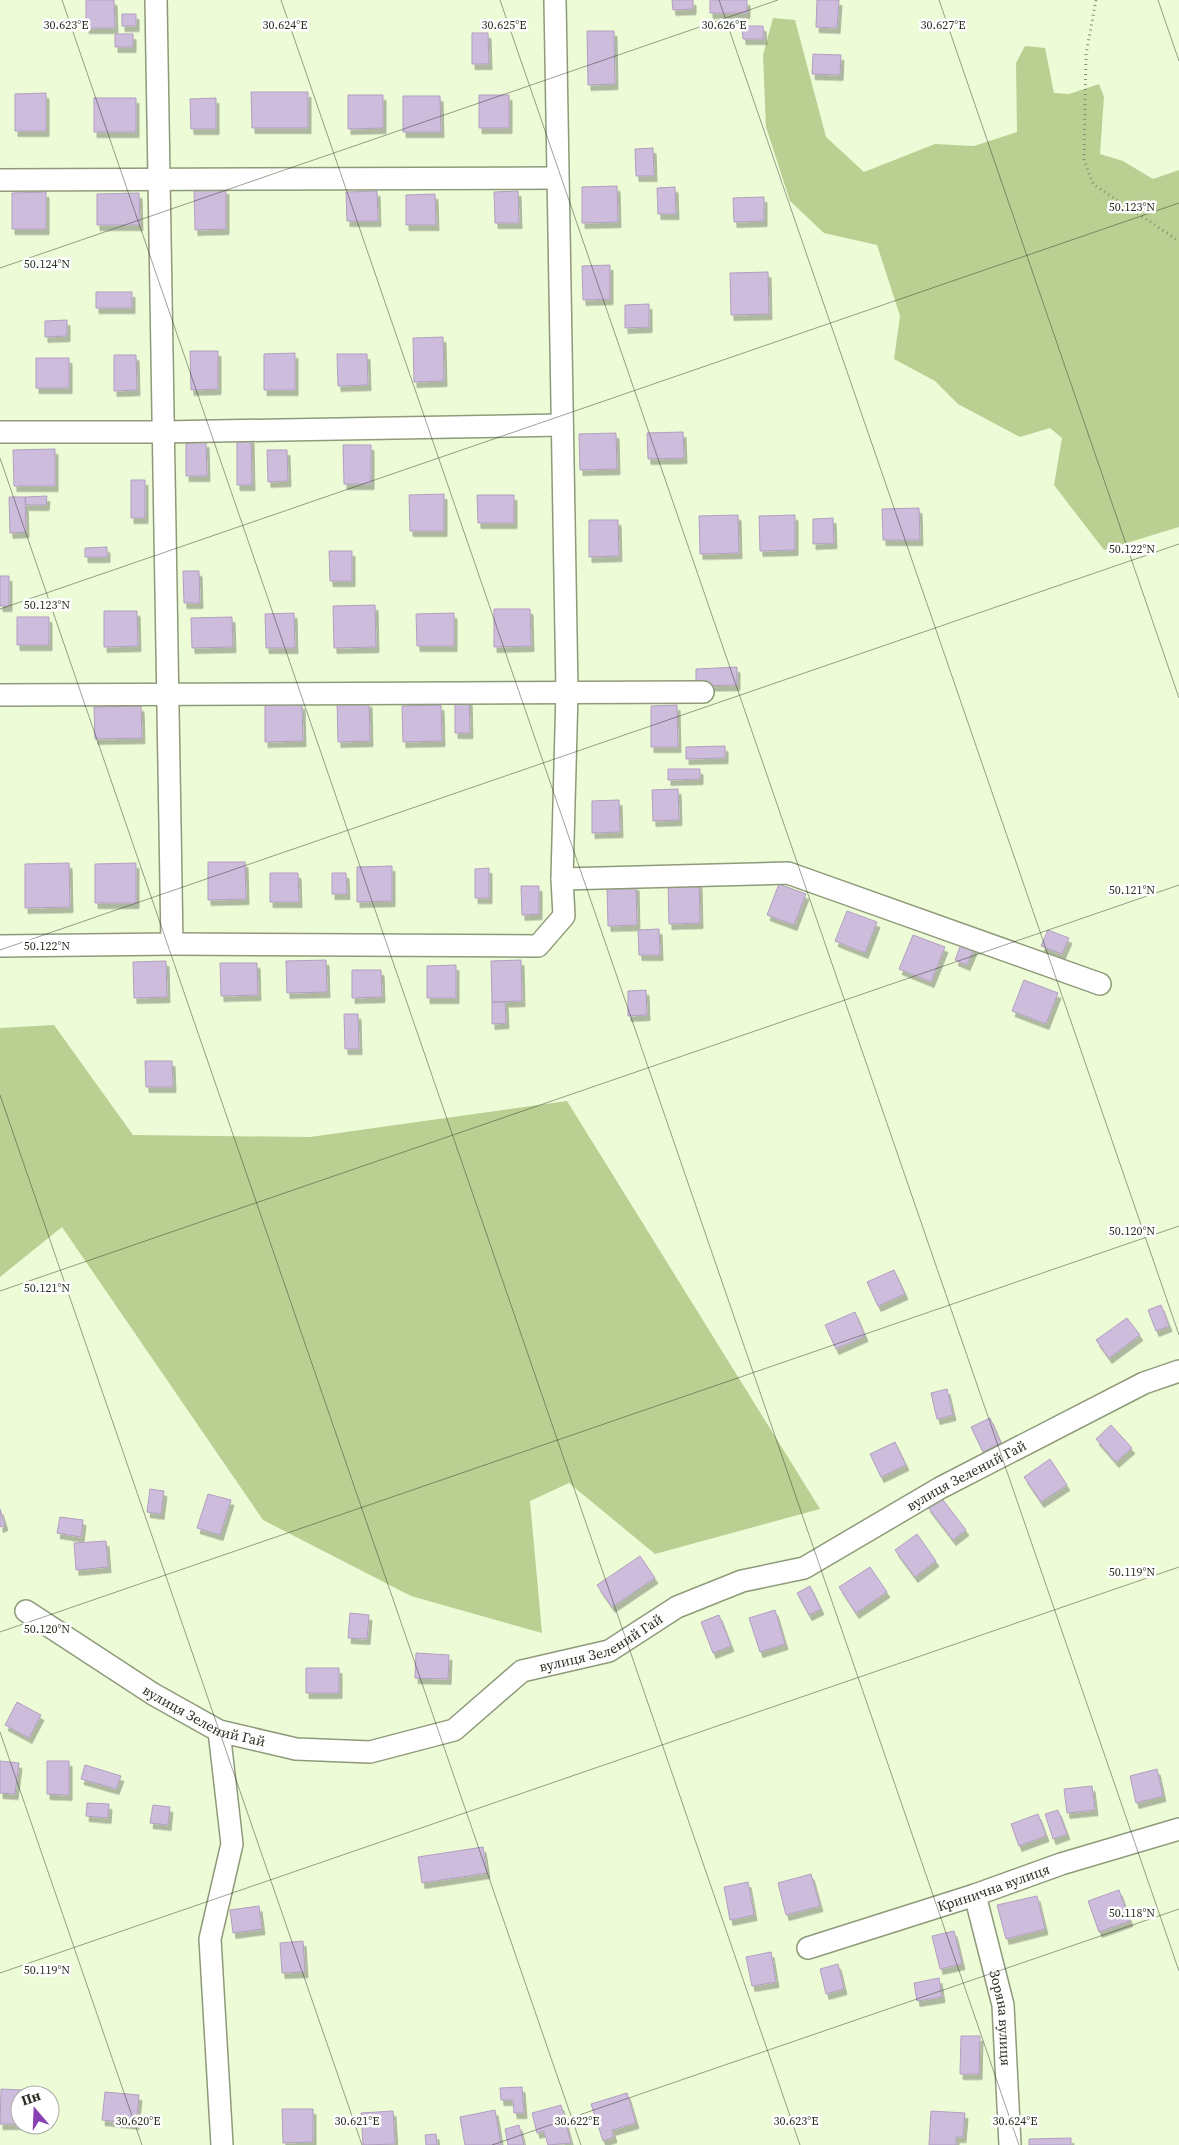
<svg xmlns="http://www.w3.org/2000/svg" width="1179" height="2145" font-family="'Source Serif 4',serif">
<defs>
<filter id="shadow"><feDropShadow dx="3" dy="5.5" stdDeviation="0" flood-color="#0004"/></filter>
</defs>
<rect width="100%" height="100%" fill="#edfbd7"/>
<!-- green -->
<path fill="#bad093" d="M773,18l22,2 31,117 38,35 71,-28 39,2 43,-14 -1,-69 9,-17 20,2 9,45 15,1 30,-10 5,13 -4,57 23,7 30,18 26,-9v357l-75,23 -50,-65 8,-47 -12,-10 -30,9 -62,-33 -23,-23 -41,-22 6,-43 -23,-71 -53,-12 -34,-32 -24,-74 -3,-72z
M54,1025l79,110 177,2 257,-36 253,408 -165,45 -86,-71 -39,18 12,132 -131,-37 -148,-76 -201,-293 -62,50v-249z"/>
<!-- building -->
<path fill="#cebcdd" stroke="#b19fbf" filter="url(#shadow)" d="M86,0h28l1,28h-29z
M672,0h21v9l-20,1z
M710,0h37v13h-37z
M817,0h22l-2,28 -21,-1z
M122,14h14v12h-14z
M742,26h21l1,13h-21z
M587,31h27l1,53 -27,1z
M472,33h16l1,31h-17z
M115,34h18v13h-18z
M813,54l28,1 -1,20 -28,-1z
M251,92h57v36h-56z
M46,93v38h-31v-37z
M348,95h35v33l-35,1z
M479,95h30v33h-30z
M403,96h37l1,36h-38z
M94,98h42v34h-42z
M216,98v31h-25l-1,-30z
M653,148l1,28h-18l-1,-27z
M617,186l1,36 -36,1v-36z
M675,187l1,27h-18l-1,-26z
M226,189v40l-31,1 -1,-40z
M377,191l1,30h-31l-1,-29z
M518,191l1,32h-24l-1,-31z
M46,192v37h-34v-36z
M139,193l1,32h-43v-31z
M435,194l1,31h-30v-30z
M764,197v24l-30,1 -1,-24z
M610,265v34l-27,1 -1,-34z
M768,272l1,42 -38,1 -1,-42z
M96,292h36v16h-36z
M649,304v23l-24,1v-23z
M67,320v16l-22,1v-16z
M443,337l1,44 -30,1 -1,-44z
M190,351h28v38l-27,1z
M295,353v37h-31v-36z
M337,354h30l1,31 -30,1z
M114,355h22l1,35 -23,1z
M36,358h33v30h-33z
M683,432l1,26 -36,1 -1,-26z
M616,433l1,36 -37,1 -1,-36z
M251,437l1,48h-15v-47z
M206,442l1,34h-21v-33z
M343,445h28v39h-27z
M55,449v37h-41l-1,-36z
M267,450h20l1,31 -20,1z
M131,480h14v38h-14z
M444,494v37h-34l-1,-36z
M477,495h37v28h-36z
M47,496l-1,9h-20l-1,-8z
M9,497h16l1,35 -16,1z
M919,508l1,32h-37l-1,-31z
M738,515l1,38 -39,1 -1,-38z
M795,515v35l-35,1 -1,-35z
M833,518l1,25 -21,1v-25z
M589,520h29l1,36 -30,1z
M107,547v10h-22v-9z
M329,551h23v30h-22z
M183,571h16l1,32h-16z
M0,576h9v30h-9z
M375,605l1,42 -42,1 -1,-42z
M494,609h36l1,37 -37,1z
M104,611h33l1,35 -34,1z
M294,613l1,35h-29l-1,-34z
M454,613v33h-37l-1,-32z
M17,617h32v28h-32z
M232,617l1,30 -41,1 -1,-30z
M737,667v18l-41,1v-17z
M455,697h14l1,36h-15z
M337,702h32l1,39 -32,1z
M265,704h37l1,37 -38,1z
M441,705l1,36 -39,1 -1,-36z
M677,705l1,42h-27v-41z
M141,706l1,32 -47,1 -1,-32z
M725,746v12l-39,1v-12z
M668,769h32v10l-32,1z
M678,789l1,31 -26,1 -1,-31z
M619,800l1,32 -28,1v-32z
M208,862h37l1,37 -38,1z
M69,863l1,44 -45,1v-44z
M136,863v40h-41v-39z
M392,866v35l-35,1v-35z
M489,868v30h-14v-29z
M270,873h28l1,29h-29z
M332,873h14l1,21h-15z
M699,882l1,41 -31,1 -1,-41z
M779,884l27,10 -12,31 -27,-10z
M636,885l1,40 -29,1 -1,-40z
M521,886h18v28l-17,1z
M847,911l30,11 -12,31 -30,-12z
M659,929l1,26h-21l-1,-25z
M1048,930l21,8 -7,16 -21,-8z
M913,935l32,12 -14,35 -32,-13z
M963,939l13,5 -9,21 -12,-5z
M326,960l1,32 -40,1 -1,-32z
M521,960l1,41 -30,1 -1,-41z
M166,961l1,36 -33,1 -1,-36z
M220,963h37l1,32 -37,1z
M456,965v33h-29v-32z
M352,970h29l1,27 -30,1z
M1024,980l34,13 -12,31 -34,-13z
M646,990l1,25 -19,1v-25z
M492,1002h13l1,21 -14,1z
M344,1014h14l1,35h-14z
M145,1061h27l1,26h-27z
M894,1270l11,24 -27,12 -11,-24z
M1161,1305l8,21 -13,5 -8,-21z
M855,1312l10,24 -29,13 -11,-24z
M1127,1318l13,17 -31,23 -13,-18z
M947,1389l6,26 -16,4 -6,-26z
M990,1418l11,25 -18,9 -12,-25z
M1111,1425l21,23 -16,14 -20,-23z
M895,1442l11,23 -25,12 -11,-23z
M1050,1459l17,26 -26,17 -17,-25z
M150,1489l14,2 -3,23 -14,-2z
M208,1494l23,6 -11,35 -23,-7z
M940,1496l26,34 -13,10 -26,-34z
M0,1509l5,16 -5,2z
M60,1517l23,3 -2,17 -24,-4z
M917,1534l19,27 -21,16 -20,-27z
M106,1541l2,26 -32,3 -2,-27z
M640,1556l15,22 -43,29 -15,-22z
M870,1567l17,25 -31,21 -17,-26z
M810,1586l11,23 -12,6 -12,-22z
M775,1610l10,34 -25,8 -11,-34z
M350,1613l19,2 -2,24 -19,-1z
M719,1615l12,31 -18,7 -12,-31z
M416,1653l33,2 -1,24 -33,-1z
M306,1668h33v25h-33z
M17,1702l24,13 -12,23 -24,-13z
M0,1761l19,2 -4,31 -15,-1z
M47,1761h22v34l-22,-1z
M85,1765l36,11 -5,13 -35,-10z
M1157,1769l6,27 -27,7 -6,-27z
M1092,1786l3,24 -28,3 -3,-24z
M87,1803l22,1 -1,14 -22,-2z
M153,1805l17,2 -2,18 -18,-2z
M1058,1810l9,24 -14,5 -8,-25z
M1038,1814l8,22 -27,10 -8,-22z
M483,1847l4,26 -65,10 -4,-26z
M811,1874l9,32 -34,9 -8,-32z
M748,1882l6,33 -24,5 -6,-33z
M1119,1890l11,31 -31,11 -11,-31z
M1037,1896l8,33 -39,10 -9,-34z
M259,1906l3,23 -29,4 -3,-23z
M954,1931l8,33 -22,5 -8,-33z
M303,1941l2,31 -23,1 -2,-30z
M771,1952l5,30 -24,4 -6,-29z
M838,1964l6,25 -18,5 -6,-25z
M939,1978l3,19 -25,4 -3,-18z
M961,2036h19l-1,38h-19z
M522,2087l2,26h-10l-1,-13h-12l-1,-12z
M1,2089l22,1 -1,5h-2v29h-20z
M105,2092l34,3 -3,29 -34,-4z
M627,2093l9,30 -24,7 2,7 -11,4 -12,-37z
M561,2105l10,38 -23,2 -4,-14 -7,2 -5,-20z
M282,2109h31v33l-30,1z
M495,2110l6,35h-36l-5,-28z
M393,2111l2,33 -32,1 -2,-32z
M931,2111l34,2 -2,24h-7v8h-27z
M519,2125l5,20h-16l-3,-16z
M436,2134l1,11h-11l-1,-10z
M1071,2138v7h-42v-6z"/>
<g fill="none" stroke-linecap="round" stroke-linejoin="round">
<!-- minor casing -->
<g stroke="#8e9a79" stroke-width="24">
<g id="minor">
<path d="M156,0l16,944"/>
<path d="M0,180l557,-2"/>
<path d="M0,432h163l399,-7"/>
<path d="M0,695l703,-3"/>
<path d="M562,879l226,-6 312,111"/>
<path d="M0,946l172,-2 366,2 26,-30 -2,-37 5,-187 -12,-692"/>
<path id="s1" d="M26,1611l127,83 66,37 77,18 74,3 84,-22 68,-59 87,-20 68,-44 65,-26 62,-13 136,-80 204,-105 35,-12"/>
<path d="M219,1731l13,113 -22,95 12,206"/>
<path id="s2" d="M975,1895l28,110 7,140"/>
<path id="s3" d="M808,1948l167,-53 86,-31 118,-35"/>
</g>
</g>
<!-- path -->
<path stroke="#868f77" stroke-width="3" stroke-dasharray="1 4" stroke-linecap="butt" d="M1096,0l-10,54 -2,106 9,24 86,57"/>
<!-- minor -->
<use href="#minor" stroke="#fff" stroke-width="21"/>
</g>
<!-- ticks -->
<path fill="none" stroke="#2a2f21" stroke-width="1" stroke-opacity="0.45" d="M62,0l738,2145M281,0l738,2145M500,0l679,1971M719,0l460,1335M939,0l240,698M1158,0l21,61M0,268l778,-268M0,458l581,1687M0,609l1179,-406M0,950l1179,-406M0,1095l362,1050M0,1291l1179,-406M0,1632l1179,-406M0,1732l142,413M0,1973l1179,-406M492,2145l687,-236"/>
<g text-anchor="middle" stroke-width="5" stroke-linejoin="round" paint-order="stroke">
<!-- street labels -->
<g font-size="14" fill="#2a2f21" stroke="#fff">
<text dy="5" stroke="none"><textPath href="#s1" startOffset="1048">вулиця Зелений Гай</textPath></text>
<text dy="5" stroke="none"><textPath href="#s1" startOffset="642">вулиця Зелений Гай</textPath></text>
<text dy="5" stroke="none"><textPath href="#s1" startOffset="208">вулиця Зелений Гай</textPath></text>
<text dy="5" stroke="none"><textPath href="#s3" startOffset="195">Кринична вулиця</textPath></text>
<text dy="5" stroke="none"><textPath href="#s2" startOffset="126">Зоряна вулиця</textPath></text>
</g>
</g>
<g font-size="12" text-anchor="middle" fill="#2a2f21" stroke="#fff" stroke-width="5" stroke-linejoin="round" paint-order="stroke">
<text x="504" y="29">30.625°E</text>
<text x="724" y="29">30.626°E</text>
<text x="66" y="29">30.623°E</text>
<text x="285" y="29">30.624°E</text>
<text x="943" y="29">30.627°E</text>
<text x="1132" y="211">50.123°N</text>
<text x="47" y="268">50.124°N</text>
<text x="1132" y="553">50.122°N</text>
<text x="47" y="609">50.123°N</text>
<text x="1132" y="894">50.121°N</text>
<text x="47" y="950">50.122°N</text>
<text x="1132" y="1235">50.120°N</text>
<text x="47" y="1292">50.121°N</text>
<text x="1132" y="1576">50.119°N</text>
<text x="47" y="1633">50.120°N</text>
<text x="1132" y="1917">50.118°N</text>
<text x="47" y="1974">50.119°N</text>
<text x="138" y="2125">30.620°E</text>
<text x="357" y="2125">30.621°E</text>
<text x="577" y="2125">30.622°E</text>
<text x="796" y="2125">30.623°E</text>
<text x="1015" y="2125">30.624°E</text>
</g>
<!-- north arrow -->
<g transform="translate(35 2110) rotate(341)"><circle r="24" fill="#ffffff" stroke="#aaaca6"/>
<path d="M0-4L9 19L0 12L-9 19Z" fill="#8840b3"/>
<text y="-8" font-size="14" font-weight="bold" text-anchor="middle" fill="#2a2f21">Пн</text>
</g>
</svg>
